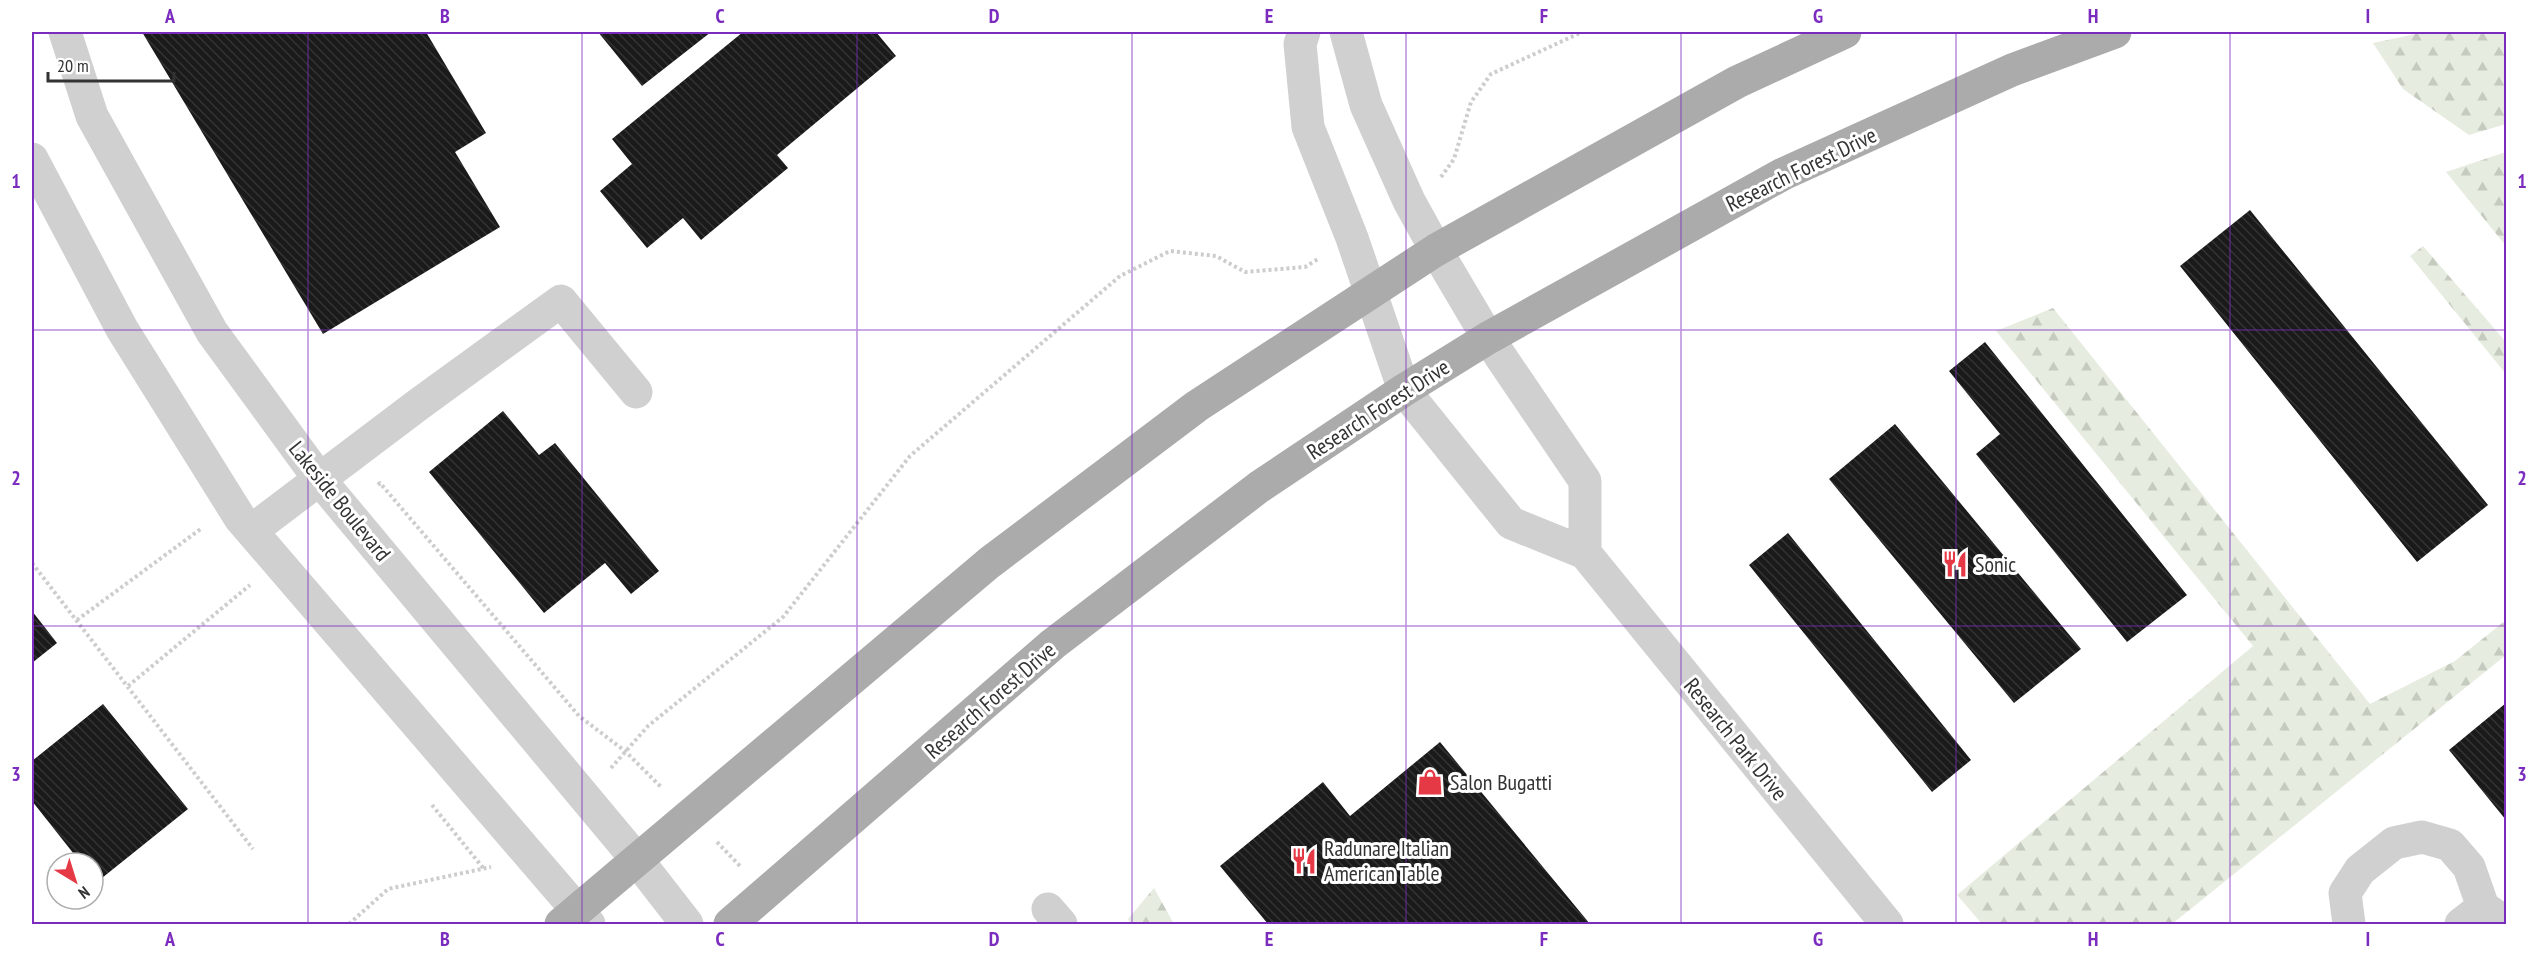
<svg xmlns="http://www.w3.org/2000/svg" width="2538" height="956" font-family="'PT Sans Narrow',sans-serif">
<defs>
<pattern id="forest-firs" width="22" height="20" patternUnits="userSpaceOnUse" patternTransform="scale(1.5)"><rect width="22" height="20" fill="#e6ecdf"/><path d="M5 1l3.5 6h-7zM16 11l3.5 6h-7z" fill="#c6cbc0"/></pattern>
<pattern id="building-back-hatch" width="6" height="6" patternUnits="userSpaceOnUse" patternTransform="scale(1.5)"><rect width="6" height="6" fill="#1a1a1a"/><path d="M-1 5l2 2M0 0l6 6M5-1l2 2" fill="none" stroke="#333"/></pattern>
</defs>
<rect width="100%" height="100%" fill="#fff"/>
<!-- forest -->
<path fill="url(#forest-firs)" d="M2425,32h81v92l-37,11 -66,-46 -30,-46z
M2506,152v94l-60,-74z
M2423,246l83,96v32l-96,-118z
M2053,308l317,396 85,-43 51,-41v35l-334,269h-190l-25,-29 296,-249 -257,-315z
M1154,888l20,36h-43l-3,-5z"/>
<!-- building -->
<path fill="url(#building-back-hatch)" d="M142,32h284l60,101 -31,19 45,75 -177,107z
M598,32h113l-69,54z
M743,32h133l20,24 -119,99 11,13 -87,72 -18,-22 -36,30 -47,-57 32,-27 -20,-25z
M2250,210l238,295 -71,57 -237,-296z
M1985,342l202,253 -60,47 -151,-188 24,-20 -51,-63z
M503,411l36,44 16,-12 104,128 -28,23 -26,-31 -61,50 -115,-141z
M1895,424l186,225 -67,54 -185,-224z
M1788,533l183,227 -39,32 -183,-227z
M32,611l25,32 -25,20z
M2506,703v117l-57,-70z
M103,704l85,105 -91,73 -4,-5v-14h-12l-49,-62v-40z
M1440,742l150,182h-322l-48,-58 103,-84 27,34z"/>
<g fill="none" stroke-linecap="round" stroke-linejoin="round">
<!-- path -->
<path stroke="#cdcdcd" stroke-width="4" stroke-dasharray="3 3" stroke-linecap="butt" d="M1441,177l13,-18 17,-57 20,-28 91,-42
M378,485l2,-2 199,233 46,35 37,37
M32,563l221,286
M77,620l125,-92
M128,686l122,-101
M611,768l37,-42 135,-109 127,-161 210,-180 50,-25 46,5 29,16 60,-5 13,-8
M432,805l52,64
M717,842l23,24
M349,924l39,-35 103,-22"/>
<!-- minor -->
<path stroke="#d0d0d0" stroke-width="33" d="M65,32l27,84 120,216 108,148 318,381 49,63
M1304,32l-4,12 8,83 44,111 52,152 107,133 74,30 302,371
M1346,32l20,73 43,96 27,49 52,88 97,143v72
M32,159l90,170 118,189 349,406
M251,531l168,-127 142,-103 75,91
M1048,909l13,15
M2349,924l-4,-31 15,-23 34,-27 28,-6 28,8 19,22 14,40 23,16
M2461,924l22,-17"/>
<!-- major -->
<path stroke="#ababab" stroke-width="33" d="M561,924l428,-361 208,-157 239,-156 301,-168 108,-50
M730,924l323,-280 206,-157 145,-97 84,-52 295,-164 229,-104 103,-38"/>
</g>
<!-- grid -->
<path fill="none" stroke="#7b2cbf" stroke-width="1.5" stroke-opacity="0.55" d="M308,32v892M582,32v892M857,32v892M1132,32v892M1406,32v892M1681,32v892M1956,32v892M2230,32v892M32,330h2474M32,626h2474"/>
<!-- icons -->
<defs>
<g id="restaurant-bare" transform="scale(2.07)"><path d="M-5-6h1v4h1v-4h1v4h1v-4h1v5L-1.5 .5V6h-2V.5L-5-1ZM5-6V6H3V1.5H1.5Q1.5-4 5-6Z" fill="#e63946" stroke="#fff" stroke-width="2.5" paint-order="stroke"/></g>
<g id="shop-bare" transform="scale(2.07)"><path d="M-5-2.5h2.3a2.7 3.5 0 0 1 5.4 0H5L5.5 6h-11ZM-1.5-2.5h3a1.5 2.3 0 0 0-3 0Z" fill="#e63946" stroke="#fff" stroke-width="2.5" paint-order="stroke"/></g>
</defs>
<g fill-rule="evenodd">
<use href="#restaurant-bare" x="1955" y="564"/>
<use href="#shop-bare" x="1430" y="782"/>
<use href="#restaurant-bare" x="1304" y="861"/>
</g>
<g text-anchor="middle" stroke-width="6" stroke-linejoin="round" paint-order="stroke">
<!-- street labels -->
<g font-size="22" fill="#333" stroke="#fff">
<text transform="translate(1801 169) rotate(-26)" y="8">Research Forest Drive</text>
<text transform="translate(1378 409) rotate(-33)" y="8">Research Forest Drive</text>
<text transform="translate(340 501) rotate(51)" y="8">Lakeside Boulevard</text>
<text transform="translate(990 700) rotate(-41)" y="8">Research Forest Drive</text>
<text transform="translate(1736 739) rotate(51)" y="8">Research Park Drive</text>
</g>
<!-- poi labels -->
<g font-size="22" fill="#333" stroke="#fff" text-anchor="start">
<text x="1975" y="572">Sonic</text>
<text x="1450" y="790">Salon Bugatti</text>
<text x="1324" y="856">Radunare Italian<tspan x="1324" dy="25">American Table</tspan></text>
</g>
</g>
<!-- border -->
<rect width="2538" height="956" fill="none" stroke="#ffffff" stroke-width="66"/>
<!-- north arrow -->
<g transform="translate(75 881) rotate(142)"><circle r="28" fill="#ffffff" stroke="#adadad" stroke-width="1.5"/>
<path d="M0-4.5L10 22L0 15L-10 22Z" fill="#e63946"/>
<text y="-9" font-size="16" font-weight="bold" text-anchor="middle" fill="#333333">N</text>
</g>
<!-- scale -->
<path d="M48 72v9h126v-9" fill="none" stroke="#333333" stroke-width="3"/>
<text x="57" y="72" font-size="18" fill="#333333" stroke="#ffffff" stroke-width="4.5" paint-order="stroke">20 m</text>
<rect x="33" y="33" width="2472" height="890" fill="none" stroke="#7b2cbf" stroke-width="2"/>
<g font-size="20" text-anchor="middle" font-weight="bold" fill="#7b2cbf">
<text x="170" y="23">A</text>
<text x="445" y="23">B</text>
<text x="720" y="23">C</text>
<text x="994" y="23">D</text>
<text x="1269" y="23">E</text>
<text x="1544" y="23">F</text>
<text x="1818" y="23">G</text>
<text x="2093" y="23">H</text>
<text x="2368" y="23">I</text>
<text x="16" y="188">1</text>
<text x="2522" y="188">1</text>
<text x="16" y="485">2</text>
<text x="2522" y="485">2</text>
<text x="16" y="781">3</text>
<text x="2522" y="781">3</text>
<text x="170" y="946">A</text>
<text x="445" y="946">B</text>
<text x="720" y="946">C</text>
<text x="994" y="946">D</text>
<text x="1269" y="946">E</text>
<text x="1544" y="946">F</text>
<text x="1818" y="946">G</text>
<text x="2093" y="946">H</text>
<text x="2368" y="946">I</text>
</g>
</svg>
